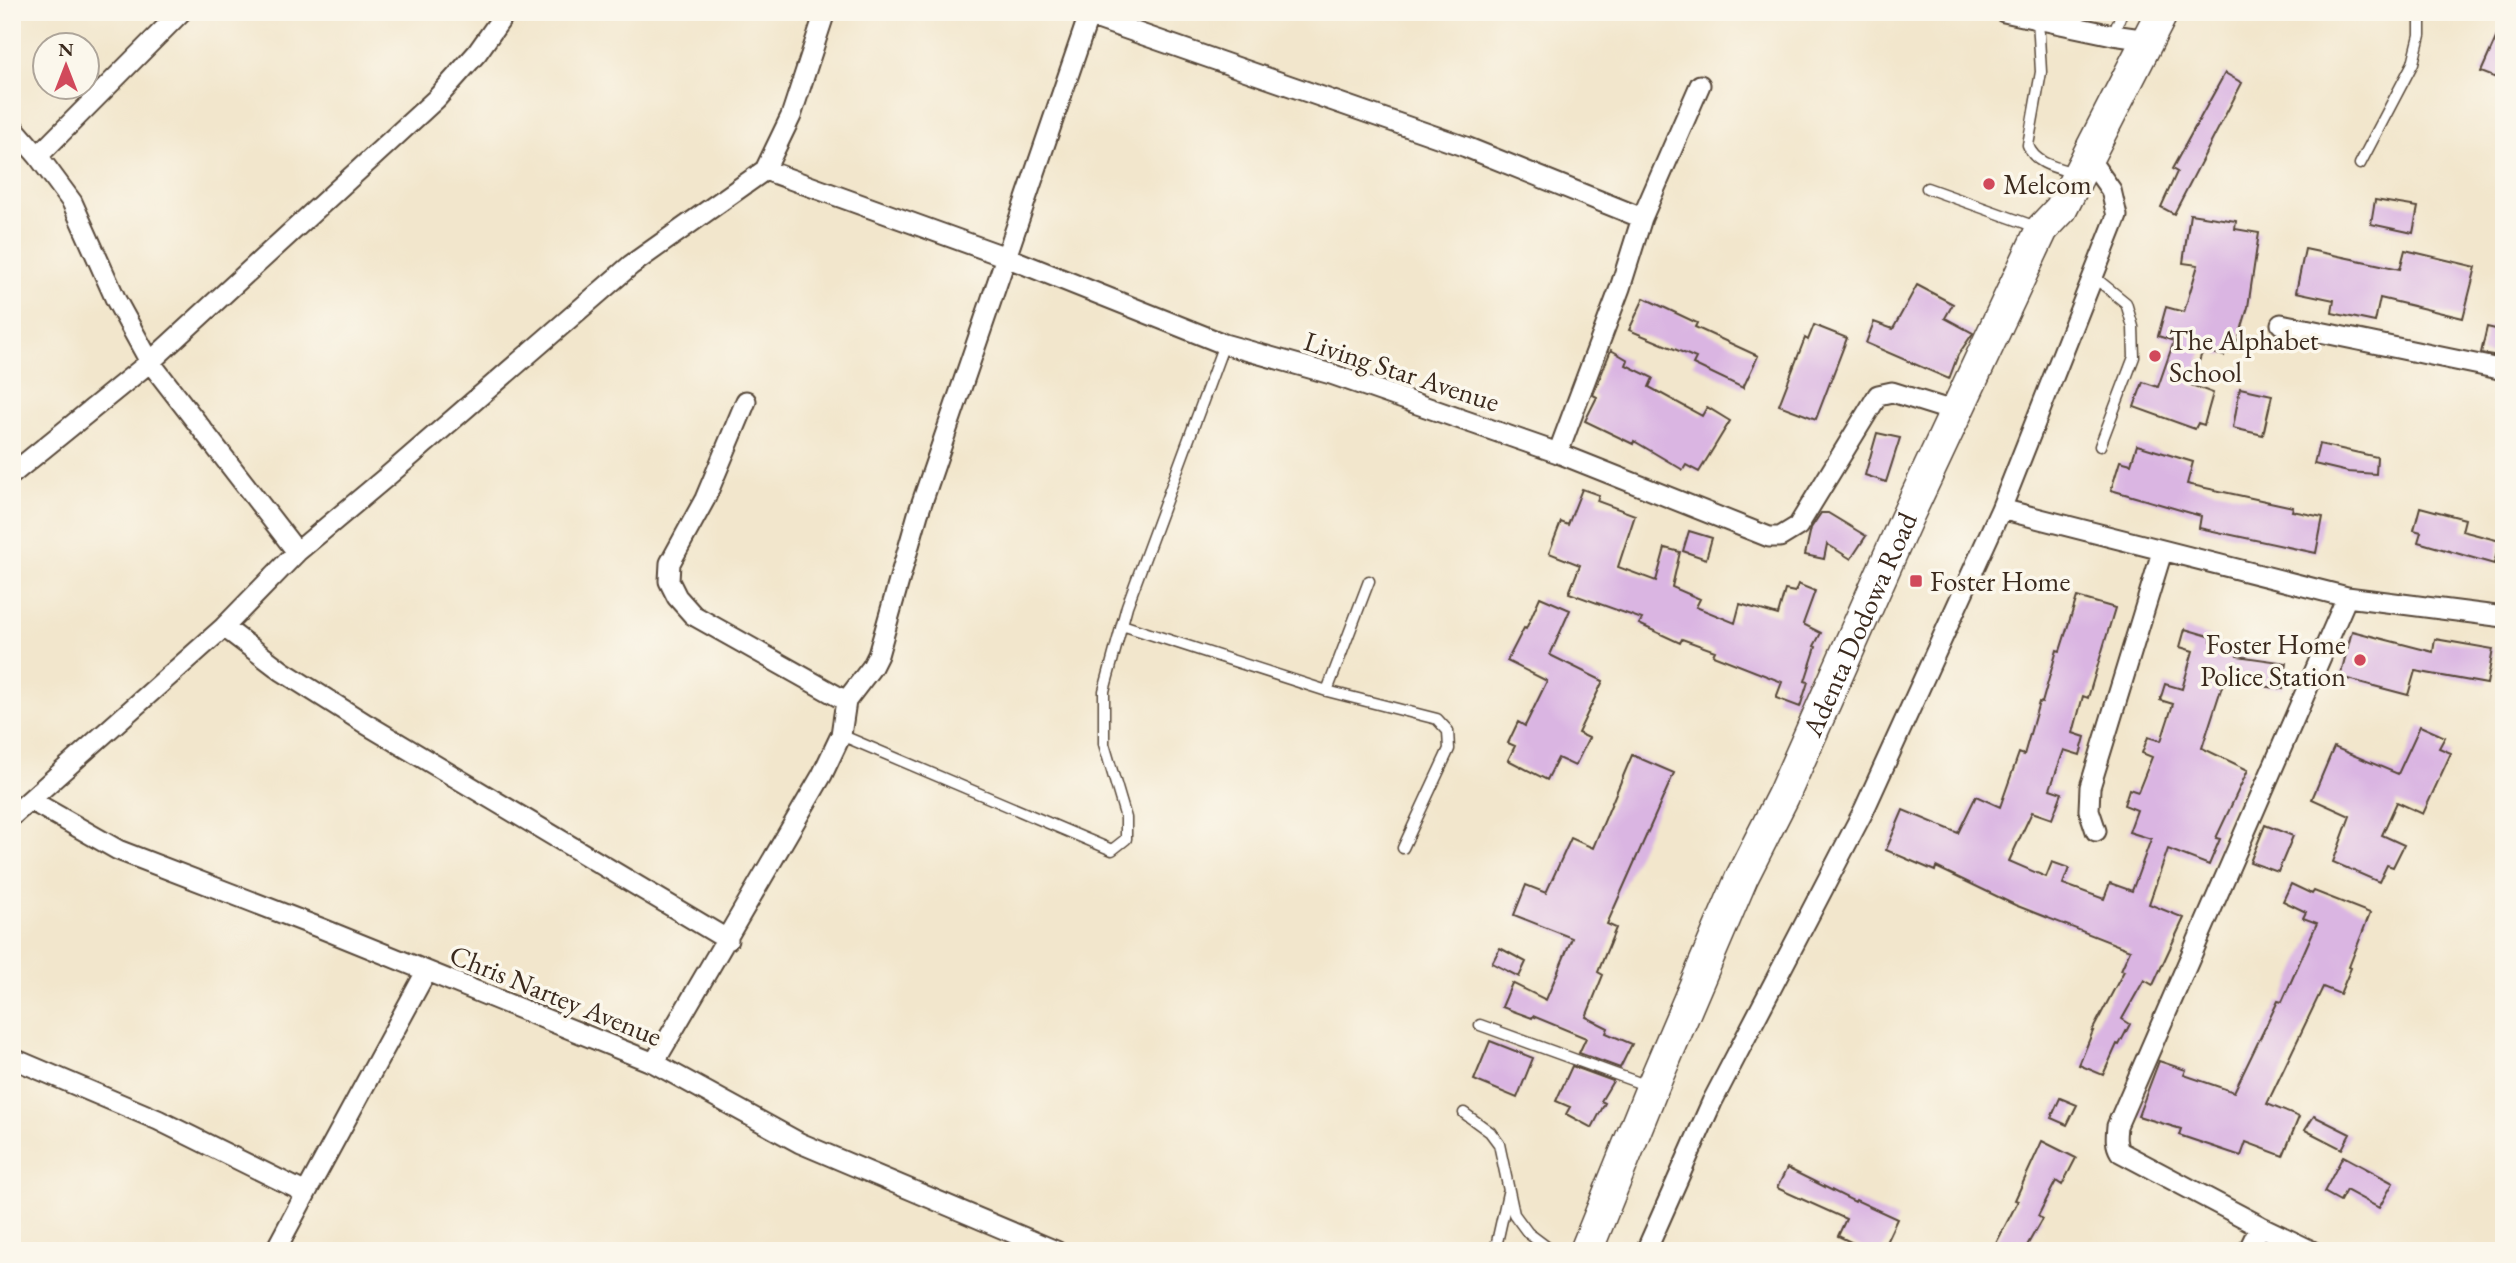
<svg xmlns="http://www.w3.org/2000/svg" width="2516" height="1263" font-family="'EB Garamond',serif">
<rect width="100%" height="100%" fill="#fbf7ec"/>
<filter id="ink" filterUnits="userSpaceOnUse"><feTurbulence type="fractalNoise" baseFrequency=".0143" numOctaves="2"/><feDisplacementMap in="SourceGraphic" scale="14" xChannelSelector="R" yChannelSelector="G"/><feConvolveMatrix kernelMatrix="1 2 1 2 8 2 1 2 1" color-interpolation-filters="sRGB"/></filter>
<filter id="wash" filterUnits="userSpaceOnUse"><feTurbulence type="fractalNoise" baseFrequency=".00686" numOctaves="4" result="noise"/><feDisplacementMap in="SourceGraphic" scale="28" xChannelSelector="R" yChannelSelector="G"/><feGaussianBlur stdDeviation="1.57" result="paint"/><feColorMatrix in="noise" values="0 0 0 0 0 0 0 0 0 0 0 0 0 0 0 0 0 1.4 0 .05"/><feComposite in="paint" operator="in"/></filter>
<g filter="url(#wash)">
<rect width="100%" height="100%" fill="#f2e6cc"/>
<g id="blocks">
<!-- building -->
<path fill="#dab5e2" d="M2504,20v61l-23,-9z
M2225,73l17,10 -68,131 -13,-7 16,-35 -5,-3z
M2375,200l43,7 -5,26 -42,-9z
M2190,214l46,7 -1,8 24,4 -11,74 -11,37 -8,-2 -5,14 -21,-6 -12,35 22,8 -9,32 -6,-2 -3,6 -61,-22 9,-25 15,5 16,-46 -16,-5 8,-29 18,5 14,-47 -15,-2z
M2305,249l95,20 5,-19 71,17 -13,51 -83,-20 -5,24 -43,-9 2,-13 -38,-8z
M1917,285l36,19 -8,14 28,15 -15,22 -9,24 -83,-36 8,-21 19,7z
M1644,298l53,25 -2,4 63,29 -15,32 -50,-24 3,-6 -67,-28z
M1814,325l33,13 -31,81 -37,-14 26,-67 3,2z
M2487,327l17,4 -5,25 -18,-3z
M1611,350l17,10 -2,5 27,13 -4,9 53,29 5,-9 23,14 -31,51 -13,-7 -3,5 -49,-29 -1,3 -48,-23 12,-24 -4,-2z
M2240,388l32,7 -9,40 -30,-7z
M1877,433l23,5 -14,44 -21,-7z
M2319,444l58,13 -1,17 -28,-2 -34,-8z
M2137,445l56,17 -6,22 106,23 -1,4 31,6 -7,36 -117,-25 2,-12 -90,-26 9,-29 11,3z
M1582,489l17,6 -2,6 38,14 -17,52 38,14 9,-33 15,4 -8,35 28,12 -4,8 39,16 5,-19 38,11 7,-25 10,2 3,-8 17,7 -12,33 18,9 -7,13 2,1 -11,34 3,1 -8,25 -24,-9 6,-16 -69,-27 2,-4 -33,-12 -2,4 -41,-19 3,-5 -73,-26 11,-28 -31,-12 12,-31 7,3z
M2420,507l45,12 -3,12 38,10 -6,23 -76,-22 3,-10 -7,-2z
M1821,513h7l38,23 -15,23 -24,-15 -3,15 -19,-4 6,-27z
M1689,531l23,7 -6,21 -23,-8z
M1540,597l30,13 -20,45 53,26 -25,52 11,5 -14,28 -17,-8 -11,22 -39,-20 7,-14 -7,-3 10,-21 7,4 22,-45 -40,-20 17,-33 2,1z
M2077,597l38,11 -27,90 -5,-2 -10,37 12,4 -5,18 -16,-5 -14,39 12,4 -10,26 -20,-7 -23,49 37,16 6,-15 17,6 -6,16 41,15 6,-16 22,8 19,-52 -22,-7 8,-22 -13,-5 5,-16 9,3 14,-35 -10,-4 6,-16 13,4 12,-37 -13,-4 5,-16 17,5 11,-38 -13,-4 5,-18 27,8 -1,4 28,8 -2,7 50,7 -4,26 -53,-8 -1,4 -6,-2 -21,65 46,22 -32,68 4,1 -11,26 -41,-16 -19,55 35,14 -31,67 -9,-5 -22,39 8,5 -11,21 -2,-1 -14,31 -24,-10 14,-34h-1l32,-60 -3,-1 9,-20 -115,-45 -79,-38 -1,4 -49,-21 17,-40 55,23 18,-37 24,11 19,-54 5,2 15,-53 3,1 15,-53 3,1z
M2352,631l81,21 2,-13 58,10 -6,35 -72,-13 -7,24 -68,-18z
M2420,726l25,11 -6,11 12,5 -28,61 -26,-12 -15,33 22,10 -11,22 -6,-2 -8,17 -46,-20 17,-46 -38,-17 22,-52 64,27z
M1632,755l42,18 -67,151 9,4 -18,44 5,3 -17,42 22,11 -2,5 26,11 -12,24 -41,-15 7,-15 -53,-22 -1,2 -30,-11 10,-24 34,17 26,-62 -58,-23 12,-30 20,8 25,-55 22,10z
M2265,825l28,11 -15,36 -28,-10z
M2291,884l21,10 2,-3 56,22 -21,54 2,1 -11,26 -17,-7 -56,117 32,13 -16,39 -37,-14 -5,14 -62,-21 2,-6 -43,-13 21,-55 27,9 -2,5 50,17 44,-91 4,1 35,-79 -14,-5 3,-6 -23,-11z
M1500,948l26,14 -7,15 -27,-14z
M1490,1041l43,17 -16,40 -43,-18z
M1572,1066l41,15 -12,20 4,2 -13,25 -26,-14 4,-7 -14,-6z
M2060,1098l17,7 -10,20 -16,-7z
M2314,1116l36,18 -8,15 -37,-19z
M2042,1141l34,17 -14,27 -6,-4 -18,35 4,3 -18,32h-32l26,-50 -3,-1z
M2343,1156l50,27 -14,25 -33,-18 -6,11 -16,-9z
M1787,1168l68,34 1,-2 41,19 -15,32h-12l-32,-15 8,-17 -69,-31z"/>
</g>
</g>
<g filter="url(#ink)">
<use href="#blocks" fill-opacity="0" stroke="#564638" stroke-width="2"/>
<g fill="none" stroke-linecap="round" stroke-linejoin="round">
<!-- lane casing -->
<g stroke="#564638" stroke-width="13">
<path id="lane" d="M2038,19l3,53 -13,73c6,19 30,23 47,28
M2113,35l9,-23
M2360,164l53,-101 7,-28v-23
M1927,188l112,40
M2094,277l32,26 7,24 1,30 -34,89
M1122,625l205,66 110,28 11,12 1,18 -46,99
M1327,691l42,-110
M841,735l271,115 14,-11v-21l-22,-74v-53l23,-85 97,-262
M1480,1025l168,61
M1464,1113l26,19 9,12 15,70 14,19 24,18
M1495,1251l13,-58"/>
</g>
<!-- street casing -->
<g stroke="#564638" stroke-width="23">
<path id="street" d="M2004,12l109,23 35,5
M1089,16l377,131 176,71
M12,126l26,30 34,46 44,98 34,62 147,190
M38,156l143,-144
M765,170l241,87 218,87 107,30 227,79 211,84h11l18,-11 80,-131 14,-3 64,20
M2281,324l223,46
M746,401l-41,98 -35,64 -1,18 8,16 16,18 153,86
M1558,453l62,-165 22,-70 58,-133
M12,474l138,-112 286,-263 41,-46 29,-41
M2001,509l116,-293 -6,-26 -24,-34
M224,627l58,44 84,53 362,216
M30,800l88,50 205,79 331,134 146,80 256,108
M12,816l212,-189 73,-75 93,-78 241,-209 134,-95 26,-54 34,-104
M2096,831l-7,-21 1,-23 72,-235
M12,1058l146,62 148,73 120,-221
M654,1063l168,-288 19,-40 5,-34 26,-34 6,-12 40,-141 172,-502
M275,1251l31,-58
M1646,1251l66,-149 152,-292 137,-301 346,88 157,20
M2248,1251l12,-25
M2312,1251l-52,-25 -140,-74c-5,-8 -4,-16 -3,-26l230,-529"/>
</g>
<!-- primary casing -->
<g stroke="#564638" stroke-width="35">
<g id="primary">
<path id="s1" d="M1586,1251l66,-163 90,-211 41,-81 123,-277 136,-290 19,-20 101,-197"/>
</g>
</g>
<!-- lane -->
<use href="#lane" stroke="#fff" stroke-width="10"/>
<!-- street -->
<use href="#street" stroke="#fff" stroke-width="19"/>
<!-- primary -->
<use href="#primary" stroke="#fff" stroke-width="32"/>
</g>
</g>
<!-- markers -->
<g fill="#d1495b" stroke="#fbf7ec" stroke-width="2.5">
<circle cx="1989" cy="184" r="7"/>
<circle cx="2155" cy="356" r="7"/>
<rect x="1909" y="574" width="14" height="14" rx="3.5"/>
<circle cx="2360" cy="660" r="7"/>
</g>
<g text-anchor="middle" stroke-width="7" stroke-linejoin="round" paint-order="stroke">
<!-- poi labels -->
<g font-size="28" fill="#3b2a1e" stroke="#fbf7ec" text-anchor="start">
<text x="2003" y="194">Melcom</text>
<text x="2169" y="350">The Alphabet<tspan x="2169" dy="32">School</tspan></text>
<text x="1930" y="591">Foster Home</text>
<text x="2346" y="654" text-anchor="end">Foster Home<tspan x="2346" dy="32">Police Station</tspan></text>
</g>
<!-- street labels -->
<g font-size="28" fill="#3b2a1e" stroke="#fbf7ec">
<text transform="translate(1402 371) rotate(18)" y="10">Living Star Avenue</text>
<text dy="10" stroke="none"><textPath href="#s1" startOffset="684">Adenta Dodowa Road</textPath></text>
<text transform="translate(556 995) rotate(22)" y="10">Chris Nartey Avenue</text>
</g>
</g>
<!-- margin -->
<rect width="2516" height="1263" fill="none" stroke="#fbf7ec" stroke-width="42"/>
<!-- north arrow -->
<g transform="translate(66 66)"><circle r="33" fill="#fbf7ec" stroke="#aea59a" stroke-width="2"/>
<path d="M0-5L12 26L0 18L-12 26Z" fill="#d1495b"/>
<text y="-10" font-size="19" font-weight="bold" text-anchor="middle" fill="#3b2a1e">N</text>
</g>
</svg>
